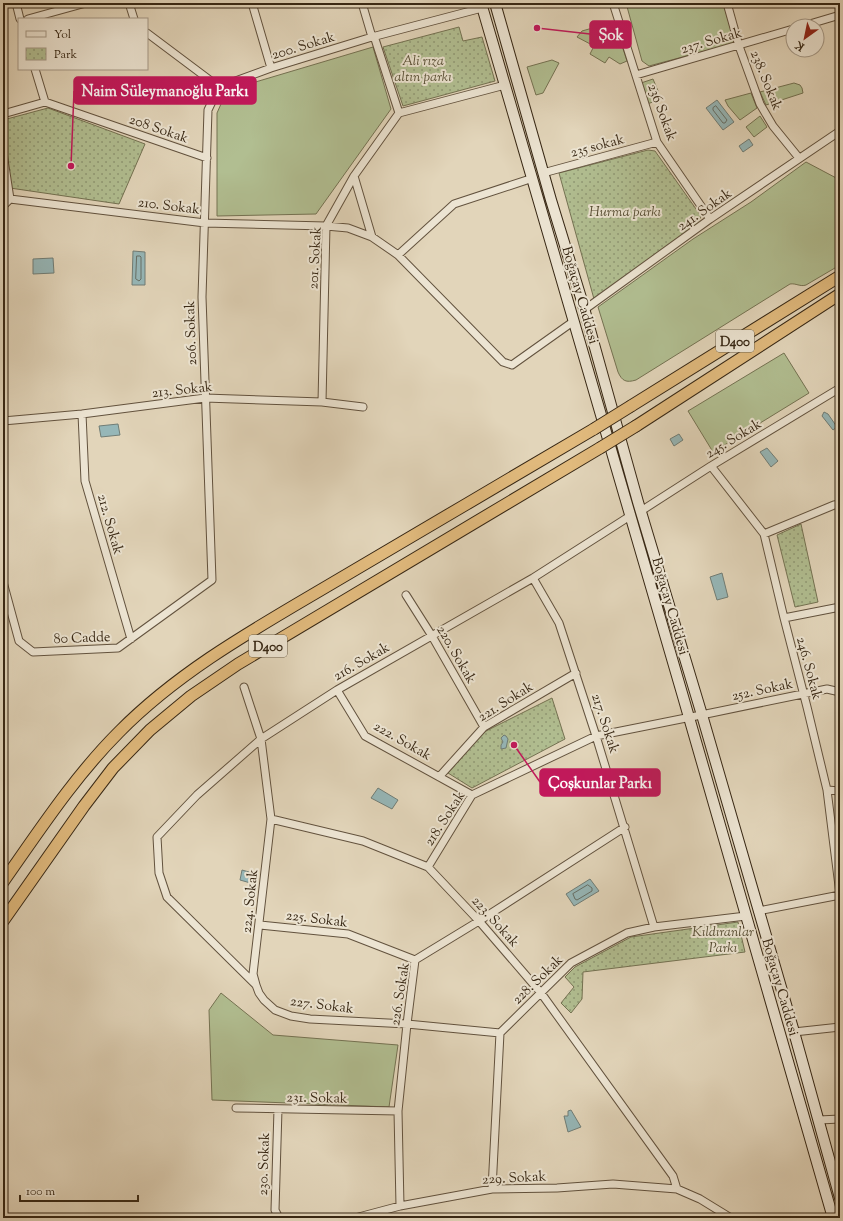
<svg xmlns="http://www.w3.org/2000/svg" width="843" height="1221" font-family="'Sorts Mill Goudy',serif">
<defs>
<pattern id="park-dots" width="8" height="8" patternUnits="userSpaceOnUse"><rect width="8" height="8" fill="#b1be91"/><path d="M2 2h.1M6 6h.1" fill="none" stroke="#919a75" stroke-width="1.8" stroke-linecap="round"/></pattern>
</defs>
<rect width="100%" height="100%" fill="#e2d5ba"/>
<filter id="stains"><feTurbulence type="fractalNoise" baseFrequency=".005" numOctaves="4"/><feColorMatrix values="0 0 0 0 .2 0 0 0 0 .09 0 0 0 0 .02 0 0 0 .5 -.17"/></filter>
<radialGradient id="worn" r=".72"><stop offset=".6" stop-color="#630" stop-opacity="0"/><stop offset="1" stop-color="#630" stop-opacity=".3"/></radialGradient>
<!-- grass -->
<path fill="#b1be91" stroke="#747252" d="M626,3h97l12,40 -86,23 -7,-5z
M610,23l5,1 12,37 -7,3 -11,-7 -4,6 -15,-9 4,-8 -17,-9 5,-6z
M373,47l18,62 -75,105 -99,2v-103l4,-9 11,-15z
M552,60l7,3 -16,30 -7,2 -9,-28z
M653,79l5,12 -5,11 -6,2 -6,-21z
M794,83l6,2 2,3 1,5 -37,12 -6,-13z
M751,93l6,15 -17,12 -12,-14 -3,-6z
M760,116l7,11 -13,10 -8,-10z
M806,162l34,18v85l-34,20c-6,2 -10,-2 -16,-1l-154,96c-10,3 -14,1 -18,-8l-20,-65 95,-68 58,-37z
M784,353l25,40 -96,59 -25,-41z
M221,993l52,42 125,10 -9,62 -177,-7 -3,-90z"/>
<!-- park -->
<path fill="url(#park-dots)" stroke="#747252" d="M459,27l4,14 19,-4 13,44 -92,25 -20,-59z
M48,108l97,36 -26,60 -109,-16 -7,-57v-11z
M648,150l7,1 46,65 -3,7 -104,76 -35,-126z
M801,524l17,78 -23,5 -18,-72z
M552,698l13,41 -93,49 -24,-15 36,-41z
M738,922l7,30 -162,20 -1,27 -11,14 -10,-10 13,-16 -9,-10 10,-10 56,-30z"/>
<!-- water -->
<path fill="#96b7b8" stroke="#707d76" d="M717,100l17,22 -11,8 -17,-22z
M749,139l4,6 -10,7 -4,-6z
M133,251l12,1v33h-13z
M53,258l1,15 -21,1v-15z
M824,412l4,2 9,13 -4,3 -11,-14z
M118,424l2,11 -19,2 -2,-11z
M679,434l4,6 -9,6 -4,-7z
M767,448l11,13 -7,6 -11,-15z
M722,573l6,24 -11,3 -7,-23z
M504,735l2,1 2,3 -2,9 -5,1v-4l2,-3 -2,-4z
M378,788l20,12 -6,9 -21,-11z
M242,870l14,4 -2,10 -14,-4z
M590,879l9,12 -25,15 -8,-12z
M571,1110l10,17 -13,5 -4,-16h4v-5z"/>
<g fill="none" stroke-linecap="round" stroke-linejoin="round">
<!-- shore -->
<path stroke="#666f66" stroke-width="1" d="M716,106l11,14 -2,3h-2l-10,-13v-2z
M137,256h3l1,1v22l-2,2 -3,-2z
M588,885l4,3v3l-15,9 -2,-1 -2,-5z"/>
<!-- minor casing -->
<g stroke="#62523e" stroke-width="9">
<path id="minor" d="M16,3l4,16
M129,3l5,16
M252,3l19,65
M362,3l10,34
M613,3l44,139 53,77
M727,3l12,43 21,58 13,22 26,32
M28,19l58,-16
M803,26l37,-11
M147,33l72,54 52,-19 101,-31 110,-29
M374,36l25,77
M35,69l10,33 162,56
M636,75l157,-46
M399,113l106,-28
M3,114l42,-12
M3,153l7,46
M543,173l114,-31
M354,176l18,61
M10,199l195,24 121,3 22,2 24,9 26,18 56,-51 79,-26
M3,206l7,-7
M398,255l105,107 9,3 62,-44
M584,310l126,-91 130,-88
M322,402l4,-176 28,-50 45,-63
M82,414l3,67 46,158
M3,421l79,-7 123,-16 117,4 41,5
M711,466l53,68 20,84 23,89 20,83 13,104
M641,511l70,-45 129,-78
M764,534l70,-29 6,-1
M533,578l26,45 37,113 58,191
M3,582l16,59 14,11 85,-4 94,-68 -10,-283 6,-187 11,-23
M406,595l26,41 52,91
M784,618l56,-11
M244,687l17,52 10,80 92,22 65,26 51,54 62,72 132,183 4,13 23,10 31,19
M337,690l28,46 107,59
M439,777l45,-50 92,-54
M827,790l13,1
M428,867l44,-72 124,-59 115,-23 116,-24 13,3
M758,911l82,-16
M260,925l88,9 67,26
M256,985l-3,-11 18,-155
M794,1032l46,-5
M500,1033l-93,-9 -97,-5 -19,-3 -16,-6 -11,-10 -5,-7 -3,-8 -89,-88 -8,-24 -2,-36 40,-42 64,-56 76,-49 196,-112 97,-62
M236,1108l162,3
M278,1109l-3,101 4,8
M819,1120l21,-1
M492,1189l8,-156 71,-70 56,-30 27,-6 92,-11
M400,1206l-2,-95 9,-87 8,-64 64,-39 146,-94
M355,1218l45,-12 92,-17 65,-1 56,-4 64,5"/>
</g>
<!-- secondary casing -->
<g stroke="#372714" stroke-width="12">
<path id="secondary" d="M481,3c120,404 235,810 352,1215
M495,3l56,197 31,101 56,201 64,213 92,317 46,166"/>
</g>
<!-- trunk casing -->
<g stroke="#372714" stroke-width="13">
<path id="trunk" d="M631,406l209,-130
M636,426l204,-132
M3,882c36,-51 71,-105 116,-150 62,-63 141,-106 217,-151 86,-51 172,-101 258,-152
M3,921l81,-115 29,-38 37,-38 41,-34 47,-32 362,-216"/>
</g>
<!-- minor -->
<use href="#minor" stroke="#ece4d2" stroke-width="7"/>
<!-- secondary -->
<use href="#secondary" stroke="#ece4d2" stroke-width="10"/>
<!-- trunk -->
<use href="#trunk" stroke="#e1ba7d" stroke-width="11"/>
<!-- trunk-bridge casing -->
<g stroke="#372714" stroke-width="13" stroke-linecap="butt">
<path id="trunk-bridge" d="M594,429l37,-23
M600,448l36,-22"/>
</g>
<!-- trunk-bridge -->
<use href="#trunk-bridge" stroke="#e1ba7d" stroke-width="11"/>
</g>
<g text-anchor="middle" stroke-width="4" stroke-linejoin="round" paint-order="stroke">
<!-- shield labels -->
<g fill="#ece4d2" stroke="#6d604d" stroke-width="1">
<rect x="716" y="330" width="38" height="22" rx="3"/>
<rect x="249" y="635" width="38" height="22" rx="3"/>
</g>
<g font-size="13" font-weight="bold" fill="#372714">
<text x="735" y="346">D400</text>
<text x="268" y="651">D400</text>
</g>
<!-- street labels -->
<g font-size="14" fill="#372714" stroke="#ece4d2">
<text transform="translate(711 40) rotate(-16)" y="5">237. Sokak</text>
<text transform="translate(303 45) rotate(-17)" y="5">200. Sokak</text>
<text transform="translate(767 80) rotate(68)" y="5">238. Sokak</text>
<text transform="translate(663 112) rotate(70)" y="5">236 Sokak</text>
<text transform="translate(159 128) rotate(19)" y="5">208 Sokak</text>
<text transform="translate(597 145) rotate(-15)" y="5">235 sokak</text>
<text transform="translate(169 205) rotate(7)" y="5">210. Sokak</text>
<text transform="translate(704 209) rotate(-35)" y="5">241. Sokak</text>
<text transform="translate(314 258) rotate(-87)" y="5">201. Sokak</text>
<text transform="translate(581 295) rotate(74)" y="5">Boğaçay Caddesi</text>
<text transform="translate(190 333) rotate(-92)" y="5">206. Sokak</text>
<text transform="translate(182 389) rotate(-6)" y="5">213. Sokak</text>
<text transform="translate(733 438) rotate(-31)" y="5">245. Sokak</text>
<text transform="translate(111 524) rotate(74)" y="5">212. Sokak</text>
<text transform="translate(671 606) rotate(74)" y="5">Boğaçay Caddesi</text>
<text transform="translate(82 637) rotate(-2)" y="5">80 Cadde</text>
<text transform="translate(457 654) rotate(60)" y="5">220. Sokak</text>
<text transform="translate(361 661) rotate(-30)" y="5">216. Sokak</text>
<text transform="translate(810 668) rotate(75)" y="5">246. Sokak</text>
<text transform="translate(762 689) rotate(-12)" y="5">252. Sokak</text>
<text transform="translate(505 701) rotate(-32)" y="5">221. Sokak</text>
<text transform="translate(606 723) rotate(72)" y="5">217. Sokak</text>
<text transform="translate(403 740) rotate(30)" y="5">222. Sokak</text>
<text transform="translate(444 818) rotate(-57)" y="5">218. Sokak</text>
<text transform="translate(249 901) rotate(-84)" y="5">224. Sokak</text>
<text transform="translate(317 918) rotate(7)" y="5">225. Sokak</text>
<text transform="translate(496 921) rotate(48)" y="5">223. Sokak</text>
<text transform="translate(537 979) rotate(-44)" y="5">228. Sokak</text>
<text transform="translate(781 987) rotate(74)" y="5">Boğaçay Caddesi</text>
<text transform="translate(399 994) rotate(-81)" y="5">226. Sokak</text>
<text transform="translate(322 1004) rotate(7)" y="5">227. Sokak</text>
<text transform="translate(317 1097) rotate(1)" y="5">231. Sokak</text>
<text transform="translate(263 1164) rotate(-88)" y="5">230. Sokak</text>
<text transform="translate(514 1177) rotate(-3)" y="5">229. Sokak</text>
</g>
<!-- park labels -->
<g font-size="14" font-style="italic" fill="#564d33" stroke="#ece4d2">
<text x="423" y="65">Ali rıza<tspan x="423" dy="16">altın parkı</tspan></text>
<text x="625" y="216">Hurma parkı</text>
<text x="723" y="936">Kıldıranlar<tspan x="723" dy="16">Parkı</tspan></text>
</g>
</g>
<!-- callouts -->
<path fill="none" stroke="#c2185b" stroke-width="1.5" d="M537 28L590 34M71 166L74 91M514 745L540 782"/>
<g fill="#c2185b" stroke="#ece4d2" stroke-width="1.5">
<circle cx="537" cy="28" r="4"/>
<circle cx="71" cy="166" r="4"/>
<circle cx="514" cy="745" r="4"/>
</g>
<g fill="#c2185b" stroke="#c2185b" stroke-width="1.5">
<rect x="590" y="21" width="41" height="27" rx="4"/>
<rect x="74" y="77" width="182" height="27" rx="4"/>
<rect x="540" y="769" width="120" height="27" rx="4"/>
</g>
<g font-size="15" text-anchor="middle" font-weight="bold" fill="#fff">
<text x="611" y="40">Şok</text>
<text x="165" y="96">Naim Süleymanoğlu Parkı</text>
<text x="600" y="788">Çoşkunlar Parkı</text>
</g>
<!-- margin -->
<rect width="843" height="1221" fill="none" stroke="#e2d5ba" stroke-width="16"/>
<rect x="4" y="4" width="835" height="1213" fill="none" stroke="#372714" stroke-width="2"/>
<rect x="8" y="8" width="827" height="1205" fill="none" stroke="#372714"/>
<!-- legend -->
<rect x="18" y="18" width="130" height="52" fill="#ece4d2" stroke="#a49886"/>
<rect x="26" y="31" width="20" height="6" fill="#ece4d2" stroke="#a49886"/>
<text x="54" y="38" font-size="12" fill="#372714">Yol</text>
<rect x="26" y="48" width="20" height="12" fill="url(#park-dots)" stroke="#a49886"/>
<text x="54" y="58" font-size="12" fill="#372714">Park</text>
<!-- north arrow -->
<g transform="translate(805 38) rotate(213)"><circle r="19" fill="#ece4d2" stroke="#a49886"/>
<path d="M0-3L7 15L0 10L-7 15Z" fill="#8f2418"/>
<text y="-6" font-size="11" font-weight="bold" text-anchor="middle" fill="#372714">K</text>
</g>
<!-- scale -->
<path d="M20 1195v6h118v-6" fill="none" stroke="#372714" stroke-width="2"/>
<text x="26" y="1195" font-size="12" fill="#372714" stroke="#ece4d2" stroke-width="3" paint-order="stroke">100 m</text>
<rect width="100%" height="100%" filter="url(#stains)"/>
<rect width="100%" height="100%" fill="url(#worn)"/>
</svg>
